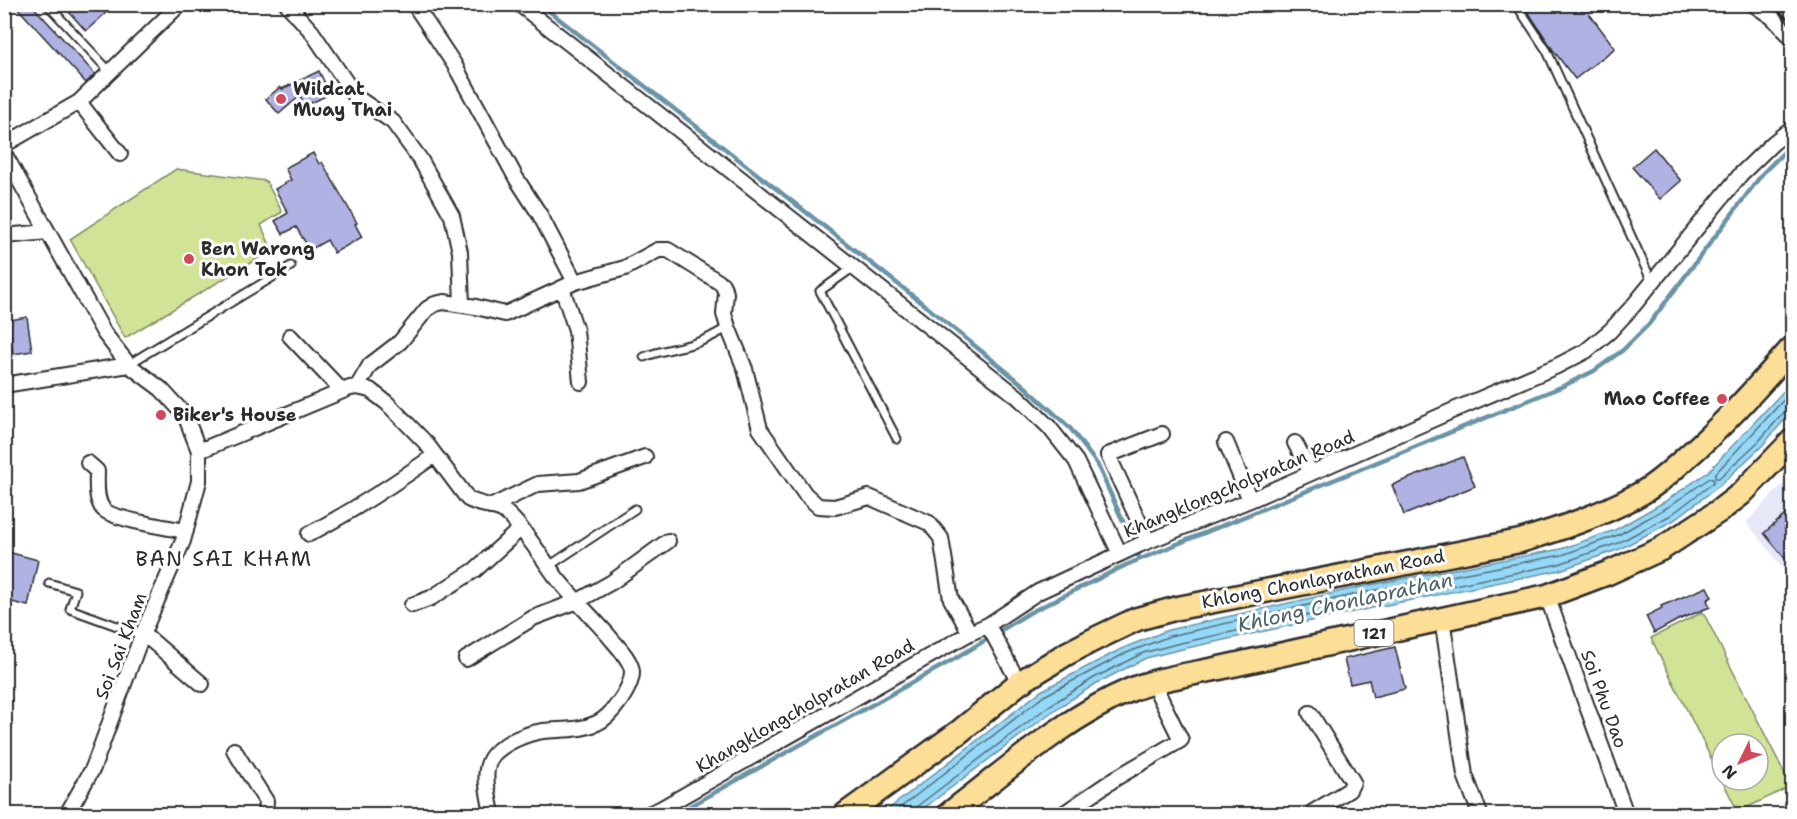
<svg xmlns="http://www.w3.org/2000/svg" width="1797" height="819" font-family="'Shantell Sans',sans-serif">
<rect width="100%" height="100%" fill="#fff"/>
<filter id="ink" filterUnits="userSpaceOnUse"><feTurbulence type="fractalNoise" baseFrequency=".0167" numOctaves="2"/><feDisplacementMap in="SourceGraphic" scale="12" xChannelSelector="R" yChannelSelector="G"/><feConvolveMatrix kernelMatrix="1 2 1 2 8 2 1 2 1" color-interpolation-filters="sRGB"/></filter>
<g filter="url(#ink)">
<!-- built -->
<path fill="#e7e8f7" d="M1792,474v127l-7,-30 -27,-35 -12,-13z"/>
<!-- green -->
<path fill="#d0e397" stroke="#7e8761" stroke-width="1.5" fill-rule="evenodd" d="M176,169l90,12 16,31 -21,13 11,25 -147,88 -55,-99z
M1703,612l88,174 -53,26 -87,-174zM1722,744h36v36h-36z"/>
<!-- water -->
<path fill="#95d8f7" stroke="#6b93a5" stroke-width="1.5" d="M1792,382v29l-30,35 -43,40 -45,34 -54,29 -60,21 -193,39 -189,41 -32,8 -49,25 -44,28 -137,103h-34l159,-123 80,-42 47,-19 197,-44 196,-37 54,-19 49,-28 44,-30z"/>
<g fill="none" stroke-linecap="round" stroke-linejoin="round">
<!-- shore -->
<path stroke="#55707d" stroke-width="1.5" d="M1792,391l-77,83v4h4l39,-36 28,-32 6,-2
M892,814l152,-118 80,-42 46,-18 196,-44 196,-37 56,-20 50,-28 42,-29 4,2 -1,3 -42,32 -53,28 -59,21 -194,39 -189,41 -33,9 -49,25 -45,28 -133,101 -3,7"/>
<!-- stream -->
<path stroke="#6b93a5" stroke-width="4.5" d="M540,4l377,295 105,85 48,44 27,36 43,95
M676,814l282,-157 71,-44 97,-48 435,-178 33,-16 29,-21 26,-26 114,-151 29,-29"/>
</g>
<!-- building -->
<path fill="#afb2e3" stroke="#2b2b2b" stroke-width="1.5" d="M14,4h17l64,70 -9,9z
M62,4h38l7,8 -21,19z
M1523,4h59l33,44 -40,31 -22,-29z
M319,71l11,23 -25,12 -5,-10 -21,18 -13,-15 14,-12 2,2z
M1654,148l27,33 -21,18 -28,-32z
M313,153l6,11 3,-2 35,61 -2,1 7,13 -28,16 -7,-13 -17,10 -14,-23 -13,7 -8,-13 13,-8 -13,-24 16,-9 -6,-12z
M27,317l5,34 -19,3 -4,-34z
M1463,457l12,29 -71,29 -12,-30z
M1792,509v58l-28,-34z
M4,551l34,9 -10,46 -24,-6z
M1707,587l5,10 -5,3 3,7 -32,13 -24,13 -8,-17 16,-8 -1,-2z
M1395,647l10,42 -32,8 -4,-17 -19,4 -6,-25z"/>
<g fill="none" stroke-linecap="round" stroke-linejoin="round">
<!-- service casing -->
<g stroke="#2b2b2b" stroke-width="11">
<path id="service" d="M47,4l64,69
M1516,4l31,47 105,231
M854,267l-34,24 77,148
M644,357c17,-7 31,-8 48,-13 13,-3 25,-10 36,-17
M129,364l162,-98
M549,566l86,-57
M49,583l27,8 -6,18 72,26"/>
</g>
<!-- minor casing -->
<g stroke="#2b2b2b" stroke-width="18">
<path id="minor" d="M287,4l25,28 44,65 37,25 27,37 32,57 8,36 2,53
M414,4l40,60 62,114 24,37 35,67
M519,4l499,393 31,30 27,34 44,93
M1753,4l19,13 20,21
M1784,4l8,8
M79,102l41,52
M4,145l75,-43 101,-98
M4,153l100,180 25,32 32,24 24,26 14,36v30l-16,60 -41,94 -49,133 -26,46
M4,236l44,-4
M562,288l14,42 5,52
M290,336l52,55
M4,385l125,-20
M357,387l13,-22 30,-23 27,-33 8,-5 9,-2 32,5 29,7 70,-32 50,-14 33,-18h10l54,34 4,9 -2,21 4,13 17,42 15,60 45,65 13,12 17,1 34,-10 60,26 12,15 10,61 19,34
M1226,442l24,58
M1295,443l16,30
M199,451l151,-63 7,-1 13,3 17,13 39,40 42,56c11,6 23,6 34,11 15,8 43,52 54,67 16,20 35,39 52,58 7,9 24,25 24,37 0,16 -21,45 -35,51 -17,8 -36,6 -54,8 -15,2 -38,11 -49,23 -14,15 -5,41 -2,60
M88,463l9,8c0,11 -2,28 6,38 8,10 68,19 83,22
M490,507l48,-23 41,-3 66,-24
M309,534c44,-23 85,-50 126,-79
M1148,541l-40,-86 54,-21
M1547,596l79,218
M412,605l19,-7 44,-28 45,-41
M1442,618l23,157 15,39
M988,625l31,58
M142,635l10,6 50,43
M466,659l67,-41 45,-17 34,-19 56,-41
M1310,713l43,69 -4,8 -39,24
M234,750l32,51 -1,13
M648,814l12,-5 310,-176 18,-8 50,-33 101,-47 111,-45 204,-90 103,-44 29,-15 24,-20 23,-25 108,-132 32,-31 19,-15
M1063,814l53,-36 65,-38 -28,-57"/>
</g>
<!-- primary casing -->
<g stroke="#2b2b2b" stroke-width="27">
<path id="primary" d="M846,814l113,-82 60,-49 47,-29 31,-16 40,-19 41,-11 342,-67c40,-12 79,-25 116,-45 16,-8 31,-21 44,-33 41,-35 77,-75 112,-115
M949,814c58,-44 114,-95 181,-124 27,-11 56,-15 85,-21l332,-73 61,-23 53,-24 58,-38 22,-17 51,-53"/>
</g>
<!-- service -->
<use href="#service" stroke="#fff" stroke-width="7"/>
<!-- minor -->
<use href="#minor" stroke="#fff" stroke-width="14"/>
<!-- primary -->
<use href="#primary" stroke="#fdde96" stroke-width="22"/>
</g>
</g>
<!-- markers -->
<g fill="#d1495b" stroke="#fff" stroke-width="2">
<circle cx="281" cy="99" r="6"/>
<circle cx="189" cy="259" r="6"/>
<circle cx="1722" cy="399" r="6"/>
<circle cx="161" cy="415" r="6"/>
</g>
<g text-anchor="middle" stroke-width="6" stroke-linejoin="round" paint-order="stroke">
<!-- shield labels -->
<rect fill="#fff" stroke="#6b6b6b" stroke-width="1.5" x="1354.5" y="620" width="39" height="26" rx="4.5"/>
<g font-size="16" font-weight="bold" fill="#2b2b2b">
<text x="1374" y="639">121</text>
</g>
<!-- poi labels -->
<g font-size="18" font-weight="bold" fill="#2b2b2b" stroke="#fff" text-anchor="start">
<text x="293" y="95">Wildcat<tspan x="293" dy="21">Muay Thai</tspan></text>
<text x="201" y="255">Ben Warong<tspan x="201" dy="21">Khon Tok</tspan></text>
<text x="1710" y="405" text-anchor="end">Mao Coffee</text>
<text x="173" y="421">Biker's House</text>
</g>
<!-- street labels -->
<g font-size="18" fill="#2b2b2b" stroke="#fff">
<text transform="translate(1239 484) rotate(-23)" y="6">Khangklongcholpratan Road</text>
<text transform="translate(1323 579) rotate(-11)" y="6">Khlong Chonlaprathan Road</text>
<text transform="translate(121 646) rotate(-69)" y="6">Soi Sai Kham</text>
<text transform="translate(1604 699) rotate(70)" y="6">Soi Phu Dao</text>
<text transform="translate(805 706) rotate(-30)" y="6">Khangklongcholpratan Road</text>
</g>
<!-- water labels -->
<g font-size="20" font-style="italic" fill="#4b5f68" stroke="#fff">
<text transform="translate(1345 602) rotate(-12)" y="7">Khlong Chonlaprathan</text>
</g>
<!-- quarter labels -->
<g font-size="21" letter-spacing="1.5" fill="#2b2b2b" stroke="#fff">
<text x="224" y="566">BAN SAI KHAM</text>
</g>
</g>
<!-- margin -->
<rect width="1797" height="819" fill="none" stroke="#fff" stroke-width="24"/>
<rect x="12" y="12" width="1773" height="795" fill="none" stroke="#2b2b2b" stroke-width="2" filter="url(#ink)"/>
<!-- north arrow -->
<g transform="translate(1740 762) rotate(227)"><circle r="28" fill="#ffffff" stroke="#aaaaaa" stroke-width="1.5"/>
<path d="M0-4.5L10 22L0 15L-10 22Z" fill="#d1495b"/>
<text y="-9" font-size="16" font-weight="bold" text-anchor="middle" fill="#2b2b2b">N</text>
</g>
</svg>
